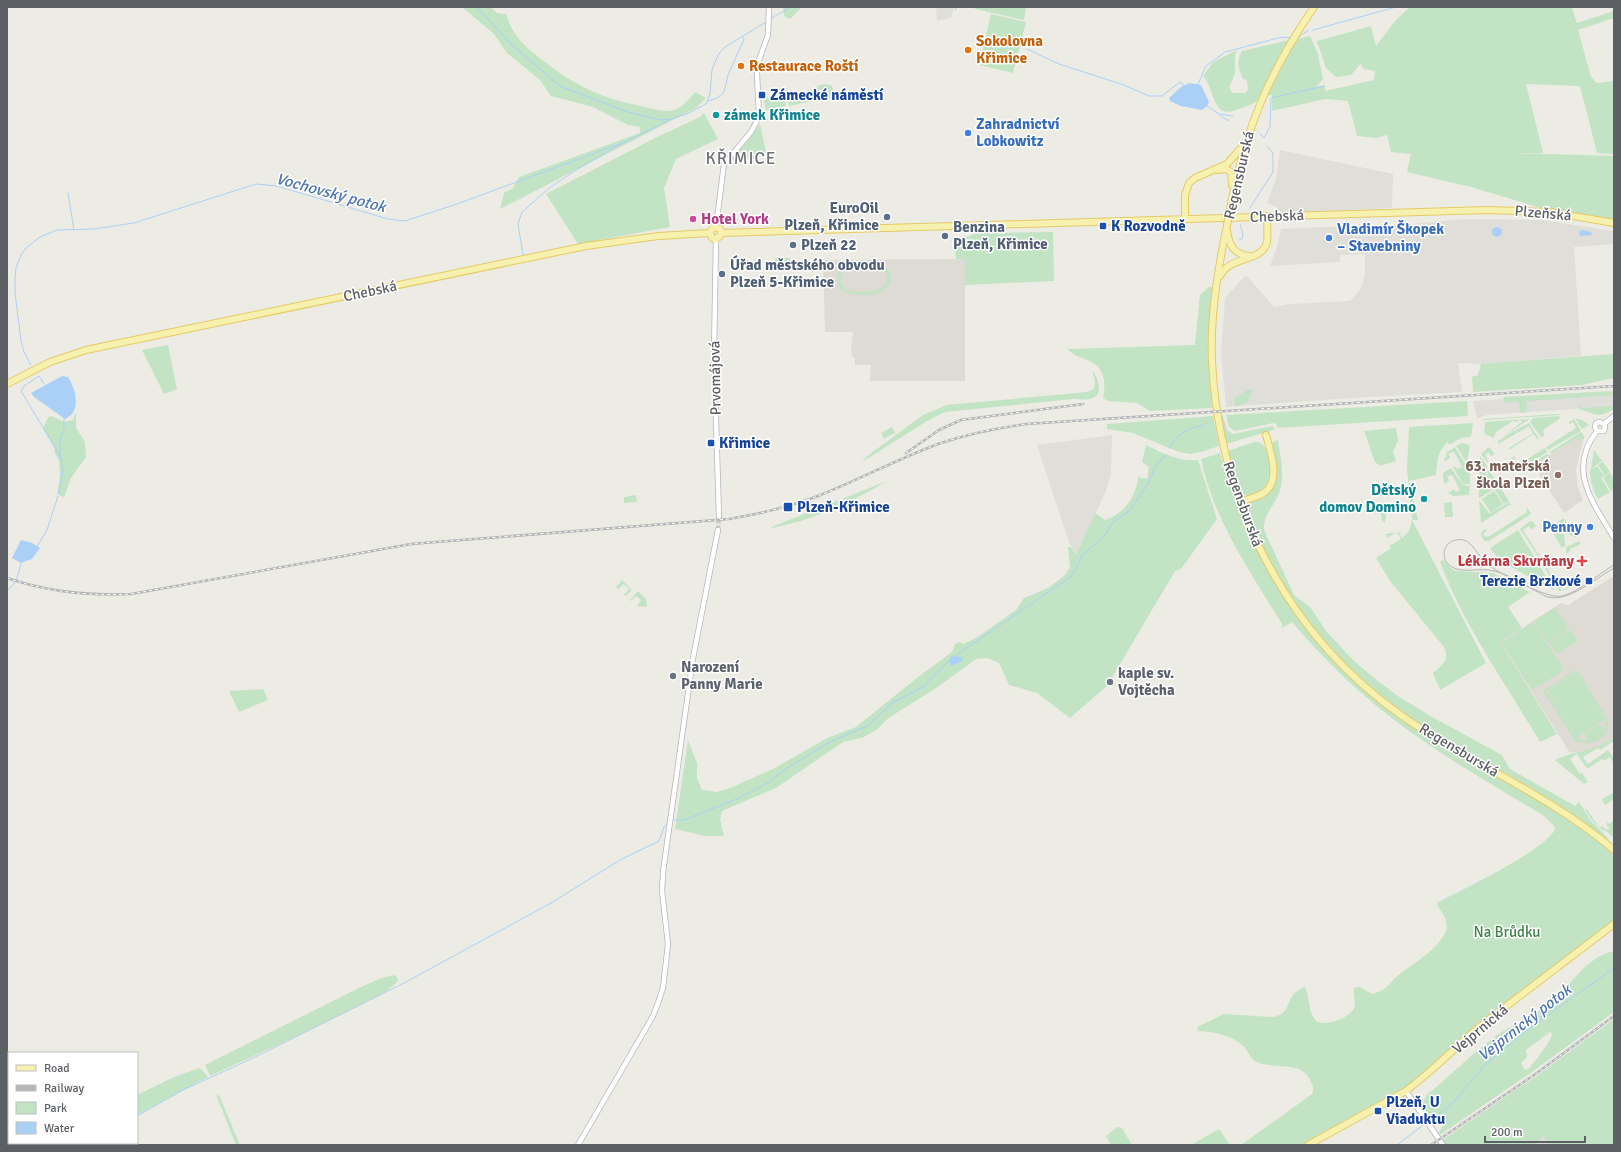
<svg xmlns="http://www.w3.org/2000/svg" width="1621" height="1152" font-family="Signika,sans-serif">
<rect width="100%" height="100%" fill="#edece4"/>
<!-- industrial -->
<path fill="#dfded9" d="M936,7h18l-3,11 -14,3z
M1280,150l113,24 -1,34 -111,5 -3,-5 -11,-5 9,-24z
M1465,219l77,1 71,11 1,13 -40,3 7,109 -100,8 -23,-1 4,29 -110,6 -126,9 -5,-54 4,-55 21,-23 28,32 15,-3 61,-3 10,-11 2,-5 3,-12v-19l-25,1v7l-70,4 7,-19 4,-18 108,-5v2z
M1614,391v15l-127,9 -10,4 -4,-18 30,-2 1,-2z
M1112,435l-1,40 -5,16 -30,64 -7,-13 -32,-97z
M1543,1135l6,10h-13z"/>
<!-- education -->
<path fill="#dddbd3" d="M965,259v122h-95l1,-16h-16v-7h-2l-2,-6 2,-20h-28l-2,-72z
M1577,438l6,2 -7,30 2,18 5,12 -19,13 -25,-39 5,-3 -5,-9z
M1614,576v157l-2,6 -8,5 -14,6 -20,3 -70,-111 61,-39 7,2z"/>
<!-- green -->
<path fill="#c3e3c5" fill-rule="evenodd" d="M462,7h28l7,6 9,1c9,26 19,32 39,48 30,24 59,37 96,44 9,2 24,7 33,4 9,-3 15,-11 21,-18l11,6 -10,10 -196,101 4,-16 9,-5 6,-11 121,-44v-6l-12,-2 -35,-18 -42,-11 -11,-16 -33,-27 -13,-19z
M783,7h19l-12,12 -6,-3z
M975,7h51l-2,13 -49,-11z
M1410,7h162l5,16 37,-12v7l-36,12 13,47 6,6 17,-2v73l-17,-1 -17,-67 -54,-2 17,69h-30l101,3v64l-51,-10 -22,-2 -70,-21 -64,-15 4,-18 -20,-2 -4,-17 -10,3 -20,-2 -9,-35 -23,-2 -53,12v-16l-7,1 31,-57 14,-3 8,18 5,25 -7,8 9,-2v6l49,-11 1,-9 -11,-2 -3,-4 1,-3 -11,13 -15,2 -10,-9 -9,-27 54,-15 5,20 20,-26z
M991,14l35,8 -13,51 -34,-8z
M1289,40l-31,60c-5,5 -12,6 -19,9 -28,12 -23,-19 -36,-33l10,-14 24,-12 -2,5v19l-6,13 3,6h13l3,-4 -1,-9 -4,-1c-5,-11 -7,-18 -1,-28z
M826,84l6,2 2,9 3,1 -48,10 -2,-8 2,-2 29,-8 -1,-2z
M763,97h21l2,9 -20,4z
M704,113l14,26 -42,20 -12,29 6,39 -92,17 -32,-50 111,-57 43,-20z
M760,124l6,28 -12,7 -21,2 -1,-2 15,-17z
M981,231l5,2 67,-1 1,49 -89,4v-26h-9l-1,-6 2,-12z
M775,258h15v8h-15z
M850,264l32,1c5,3 9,7 9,13 0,19 -33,19 -46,14 -9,-6 -11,-15 -4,-24zM850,267h30l7,7c5,20 -28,19 -40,16 -10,-7 -9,-20 3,-23z
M1209,287h4l-5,59 4,62 -62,3 -13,-8 -29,-2 -5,-3c3,-14 2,-30 -13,-37 -9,-4 -16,-4 -22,-12l127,-4 5,-50z
M168,345l9,44 -13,5 -22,-44z
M1614,354v24l-32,7 -109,7 -1,-15 6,-2 3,-11z
M1092,370c6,7 13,26 -2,29 -5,1 -11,0 -16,0l-129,13 -18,9 -65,41 4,-5 57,-42 24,-10 140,-13 7,-3 1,-8z
M1249,389l4,1 -5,12 -13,5 -1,-9z
M1614,391v4l-88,6 1,11 -7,1 -1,-11 -15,1v-6z
M1467,401l1,15 -190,12 -2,-4 -3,-1 -38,8 -6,-4 -3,-12z
M1581,405l1,3 32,-2v3c-19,11 -18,4 -36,0z
M76,412v16l9,14 1,15 -15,21 -7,20 -6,-4 2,-20 -1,-13 -5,-10 1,-2 -12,-21 5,-10 3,-2 13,6 9,-2z
M1558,414l3,1 -77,5 -4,2 4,-3z
M1213,416l6,30 -18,6 -11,2 -11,-2 -46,-19 -26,-4v-5z
M1221,416h2l4,14 6,4 39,-8 4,3 -50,15z
M1559,416l1,2 -17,12 1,6 -3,1 -11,-15 3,-4z
M1575,418l7,2 7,5 -7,4z
M1530,419l-28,18 20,-15 -2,-2 -4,2 -3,-1 -17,11 -3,6 -9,-5 1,-11z
M1574,419l7,12 -33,19 -2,-3 30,-19 -3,-6 -3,2 -1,-2z
M1473,423l-2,14 -10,1 -12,7 -1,-3c-11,9 -11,20 -12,33l-27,6 9,39h-6l74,143 -46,27 -7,-17c10,-9 17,-13 11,-26l-54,-66 -14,-23 15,-10 -2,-5 2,2 10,-6 -4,-7 -10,6 1,1 -3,-5 14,-2 3,6 7,-7 3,-12 -5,-50 2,-42z
M1529,423l10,16h-2l-4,-5 -24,16v-2l24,-15 -4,-7 -11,7 -2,-3z
M892,427l3,6 -11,6 -3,-6z
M1396,428l2,13 -5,10 3,10 -16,5 -5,-4 -11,-31z
M1515,430l2,3 -19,11v-3z
M1581,432l4,5 -2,3 -6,-2 -26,16 -1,-2z
M1278,439c2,16 7,36 2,51 -4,15 -17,23 -16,40l30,65 17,13 15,23 27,29 26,22 19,14 34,21 70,38 8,14 65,37 4,-4 12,19 17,17 -2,2c-57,-47 -125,-78 -187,-117 -61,-40 -116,-96 -149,-161 -9,-17 -16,-35 -24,-52 1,-15 26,-14 30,-29 3,-10 -3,-27 -5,-37z
M1254,442h5c20,12 16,56 -16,53l-3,-2 -12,-42z
M1462,443l8,2 -3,18 -11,-17z
M1146,445c17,8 32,17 52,15l19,59 -36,50 -6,2 -68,115 -37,32 -33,-25 -28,-8 -10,-22 -12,-5 -11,1 -37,27 -52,33 -9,10 -16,9 -19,4 -67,46 -54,23 -2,8 4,17h-19l-30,-7 13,-89 9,23v15l5,12 15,2 13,-4 43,-19 54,-31 29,-11 62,-50 34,-25 3,-8 5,-2 3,2 13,-6 40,-28 8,-12 24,-10 16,-12 6,-8 -2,-21h3l5,8 19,-42 10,7c20,-7 31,-23 33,-43l9,2 2,-12 -7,-5z
M1455,447l9,15 6,4v18h-7l-10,-17 2,-1 2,3 5,-2 -8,-15 -5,1 1,5 -6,4 3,-10z
M1489,447l6,7 -4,2 -2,-3 -4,1 5,12 -9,-12z
M1545,448l2,4 -28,18 -5,-1 -5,-8 5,-5 2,2 -4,3 4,5z
M1594,450l8,11 -11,8z
M1220,453c29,103 82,189 168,255 21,16 47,28 69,42 37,23 75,44 111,68 16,10 31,23 46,34v72l-136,104 -72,63 -98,54h-67l71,-51c2,-5 1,-8 -1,-12 -7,-21 -36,-13 -52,-19 -9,-3 -10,-12 -17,-18 -10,-9 -30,-14 -44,-14l-1,-4 27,-13 49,3c22,-4 9,-22 32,-30 5,11 3,25 11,34 9,6 34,-3 38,-13 2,-7 -1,-14 0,-20l5,-1 13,7c17,-4 17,-12 29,-21 17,-13 39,-24 46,-45l-2,-11 -8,-12 1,-3c18,-9 118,-57 117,-75l-12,-12c-52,-31 -107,-62 -155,-100 -35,-27 -67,-59 -96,-93l-10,6v-4c-31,-51 -69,-105 -81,-165z
M1547,454l2,1 -18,14 -2,-4z
M1480,456l7,10 -1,11 -7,2z
M1603,462l7,10 -5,4 -7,-11z
M1597,466l7,10 -3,2 9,14 -12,7c-5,-8 -8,-19 -8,-29z
M1451,468l12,17 7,1 -1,9 -16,1 -5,-3 6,-4 2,3 4,-2 -8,-15 -5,1 2,5 -5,3 -1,-11z
M1488,469l11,17 -4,3 -8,-11z
M1610,473l4,6v10l-3,2 -8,-13z
M1486,478l7,12 -14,8v-17z
M887,481c-32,19 -82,43 -118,47z
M1500,487l9,14 -5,3 -9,-14z
M1494,491l9,13 -12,9 -9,-14z
M636,495l1,7 -13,1v-6z
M1479,500l11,14 19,-12 3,4 -3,-1 -28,18z
M1384,502l2,10 -1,11 -3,-3 -1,-6 -6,-7z
M1452,502l1,15h-8l-1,-14z
M1526,509h2l3,5 -42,27h-5l-3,-6 1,-4 4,-2 1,2 -3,2v3l4,1 39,-25z
M1564,518v8l-7,4 -8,-3z
M1565,519l12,19 -12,-5z
M1530,521l3,1 3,4 -5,4 -2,-4 -6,4 19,30 -1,1 -21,-32z
M1550,528l14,6 1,12 -3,2z
M1518,530l36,60 -54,-29 -10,-13z
M1579,541l2,3 -11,5v2l-4,3v-7z
M1443,560l8,8 5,3 37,2 37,19 -22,15 14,21 -22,14 57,92 -17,8c-34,-58 -76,-116 -100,-180z
M1543,562l19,29 6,-4 -2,-3 5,-4 1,6c-4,3 -8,5 -13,5l-17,-28z
M622,580l10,10 -6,6 -2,-1 5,-6 -5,-5 -6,5 -2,-2z
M638,591l8,8 1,8 -10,-1 4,-6 -5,-4 -5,5 -1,-1z
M1555,608l14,21 -21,14 -14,-22z
M1533,622l31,48 -32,20 -30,-47z
M1570,630l7,11 -20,13 -7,-11z
M1575,670l6,5 26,44c3,12 -5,24 -18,24 -5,1 -8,-2 -13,0l-33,-52zM1575,673l31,47 -2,11 -5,-7 -15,10 4,7 -7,-1 -6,-5 -28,-44z
M1575,674l30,45 -28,18 -29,-46z
M263,689l5,11 -29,12 -10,-21z
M1614,733v11l-2,-2 -12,8 -2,-2 -15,9 5,7 20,-14 6,9v5l-4,-7 -7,4 -1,-2 -15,10 -10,-15 -7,5 10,15 2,-1 6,9 -4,2 -29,-24c19,-9 39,-9 57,-21z
M1614,792v7l-9,6 -3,-6z
M1585,809h2l4,7 3,-1 -2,2 8,11 2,-2 5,4 3,-2 -3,-2v-4l2,2 5,-4v16l-1,1 -8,-7 -2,1 -12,-12z
M1614,951v61l-82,60 -92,63 -1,-3 7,-11 -2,-2 -5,2 -3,5 -14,-20 4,-10c22,-19 44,-40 67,-58 17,-12 36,-20 53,-32 24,-17 38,-49 68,-55zM1550,1032l2,2c0,6 -20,32 -25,36l-3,-1 -3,-6 6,-6 -1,-7z
M396,975l2,6c-11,13 -30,19 -44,27 -47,24 -96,46 -144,68l-5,-11 154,-77 22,-10z
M1614,1019v126h-65l-6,-9 -7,9h-101l100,-68z
M200,1068l8,9 -71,38v-20l37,-18z
M218,1094l2,3 20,48h-4l-19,-48z
M1117,1127l5,1 10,17h-21l-5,-9z
M1219,1129l11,16h-39z
M38,1143h50l-3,2h-51z"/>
<!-- water -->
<path fill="#abd0f7" d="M1190,83l11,2 8,17 -2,4 -5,4 -21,-4 -11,-5 -1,-3 13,-12z
M1492 232a5 5 0 1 1 10 0a5 5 0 1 1-10 0Z
M1582,230l9,2 1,3 -12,1 -1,-4z
M62,376l6,1c8,12 14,35 -3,42l-31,-22 -3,-4z
M21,540l11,3 8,5 -8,11 -11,4 -9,-5z
M952,656l9,1 2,3 -11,6 -4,-5z"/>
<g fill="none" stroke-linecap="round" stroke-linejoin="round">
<!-- stream -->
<path stroke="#abd0f7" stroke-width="1" d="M477,7l34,37 49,42 68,26 33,8 11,-1 17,-6 17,-9 4,-10 2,-24 6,-15 7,-8 41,-25
M955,10l1,-3
M770,19l21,-12
M1313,30l83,-23
M1297,38l12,-8
M1027,49l32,15 65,21 25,11h13l18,-14 5,4
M1198,84l8,-18 19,-14 57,-15 8,1
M708,101l9,-3 7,-6 4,-17 16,-36 -2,-3
M1207,106l12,8 14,2
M1221,116l8,5
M1260,134l4,4 6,-11 1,-29 53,-12
M68,193l6,37
M1250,208l23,-36v-19l-6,-7
M1239,239h3l1,-5 -3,-10
M523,255l-5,-31 4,-12 26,-23 25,-17 49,-29
M31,365l-7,-13 -3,-11 -6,-48v-15l1,-10 5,-13 5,-7 14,-11 17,-7 37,-1 40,-6 122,-39 21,2 111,33 17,2 52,-17 168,-62 47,-23
M44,384l-5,-8 -15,10 -3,5 39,65 3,15 -5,23
M1169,448c6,-12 21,-22 34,-22l3,-3
M60,456v-16l4,-11v-12
M37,547l10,-17 11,-34
M7,590c10,-5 11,-17 14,-26
M955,656l114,-78 7,-9 5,-12 26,-24 4,-9 20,-15 16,-24 9,-19 10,-11
M672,820h12l53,-21 32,-17 15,-12 46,-28 37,-16 27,-24 29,-15 25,-25
M137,1116l46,-26 68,-31 153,-76 147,-80 69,-43 39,-19 5,-14 4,-4
M1429,1121l22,-16 34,-40 41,-34 88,-63
M86,1145l4,-2
M1397,1145l29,-22"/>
<!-- minor-tunnel -->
<path stroke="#c9c9c4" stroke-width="4.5" stroke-dasharray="4.5 2" stroke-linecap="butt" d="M718,530l1,-13"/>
<!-- minor casing -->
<g stroke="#b5b6ba" stroke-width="6">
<path id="minor" d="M716,227l8,-63 27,-32 8,-15 -2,-44 2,-13 9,-25 1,-28
M716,239l-2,115 5,163
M1604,424l10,-8
M1597,431c-31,39 -3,73 17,107
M1597,431l-2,-4 1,-4 4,-1 4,2
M1597,431h7l1,-4 -1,-3
M1406,1091l37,54
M578,1145l75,-129 5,-13 5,-15 5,-44 -6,-53 1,-19 30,-214 25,-128"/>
</g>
<!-- major casing -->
<g stroke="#e4ca67" stroke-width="8">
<path id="major" d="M1218,170l8,-1 5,3 1,13
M1231,203c15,-76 39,-132 83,-196
M1185,219v-24l4,-12 6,-5 32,-14 15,-17
M1227,225c-9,44 -17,91 -15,136 7,141 74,273 190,355 69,48 148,79 212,134
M1227,231c2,14 7,24 23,25
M710,233l2,5 4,1 4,-3 1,-3
M710,233l2,-4 3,-2 5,2 1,4
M721,233l766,-23 63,2 64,11
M1220,276c10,-21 42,-13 47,-34 1,-8 0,-17 0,-26
M7,384l43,-22 36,-12 500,-104 72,-10 52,-3
M1239,502c9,-3 19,-5 26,-10 16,-12 5,-42 1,-57
M1308,1145l98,-54 22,-18 50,-45 136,-104"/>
</g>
<!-- minor -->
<use href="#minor" stroke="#fff" stroke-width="4.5"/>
<!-- major -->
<use href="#major" stroke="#f7f1af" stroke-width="6"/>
<!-- tram -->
<path stroke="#b4b5b5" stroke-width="1" d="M1614,565c-16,9 -35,27 -52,31 -14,4 -62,-23 -74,-31 -11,-8 -16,-29 -32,-25 -13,2 -17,20 -4,27 11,7 29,0 42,4 17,4 35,17 51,25 21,9 51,-18 69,-28"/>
<!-- rail casing -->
<g stroke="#b4b5b5" stroke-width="2.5">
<path id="rail" d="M906,453l33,-23 22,-10 122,-16
M7,578c41,14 81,18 124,16l280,-50 318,-25c30,-5 60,-12 89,-23 41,-16 81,-38 123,-53 27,-9 56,-15 85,-19l588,-38
M1431,1145l103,-70 80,-59"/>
</g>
<!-- rail -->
<use href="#rail" stroke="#fff" stroke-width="1" stroke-dasharray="3" stroke-linecap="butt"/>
<!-- major-bridge casing -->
<g stroke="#e4ca67" stroke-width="8" stroke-linecap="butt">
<path id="major-bridge" d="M1227,225l4,-22"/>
</g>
<!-- major-bridge -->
<use href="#major-bridge" stroke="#f7f1af" stroke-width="6"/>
</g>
<!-- markers -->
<g fill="#e8710a" stroke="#fff" stroke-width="1.5">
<circle cx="968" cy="50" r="4"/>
<circle cx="741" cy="66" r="4"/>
</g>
<g fill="#1a4fb4" stroke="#fff" stroke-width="1.5">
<rect x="758" y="91" width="8" height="8" rx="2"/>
<rect x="1099" y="222" width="8" height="8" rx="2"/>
<rect x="707" y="439" width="8" height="8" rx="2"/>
<rect x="783" y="502" width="10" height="10" rx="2"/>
<rect x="1585" y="577" width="8" height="8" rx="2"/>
<rect x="1374" y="1107" width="8" height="8" rx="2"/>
</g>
<g fill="#0f9aa8" stroke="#fff" stroke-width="1.5">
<circle cx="716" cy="115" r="4"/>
<circle cx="1424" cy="499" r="4"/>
</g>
<g fill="#3f7fe0" stroke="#fff" stroke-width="1.5">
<circle cx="968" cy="133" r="4"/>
<circle cx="1329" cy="238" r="4"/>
<circle cx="1590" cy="527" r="4"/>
</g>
<g fill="#5c6f8a" stroke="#fff" stroke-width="1.5">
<circle cx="887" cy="217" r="4"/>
<circle cx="945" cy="236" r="4"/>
<circle cx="793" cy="245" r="4"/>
<circle cx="722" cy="274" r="4"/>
</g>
<circle fill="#d1479c" stroke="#fff" stroke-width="1.5" cx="693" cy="219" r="4"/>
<circle fill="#8d6e63" stroke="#fff" stroke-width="1.5" cx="1558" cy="475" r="4"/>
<path fill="#e0444e" stroke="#fff" stroke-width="1.5" d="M1580 555h4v4h4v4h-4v4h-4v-4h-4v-4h4z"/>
<g fill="#6b7280" stroke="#fff" stroke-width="1.5">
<circle cx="673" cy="676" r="4"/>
<circle cx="1110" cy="682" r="4"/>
</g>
<g text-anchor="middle" stroke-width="3" stroke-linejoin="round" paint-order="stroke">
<!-- food labels -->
<g font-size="15" font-weight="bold" fill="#c56008" stroke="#fff" text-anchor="start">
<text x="976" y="46">Sokolovna<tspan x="976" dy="17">Křimice</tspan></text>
<text x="749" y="71">Restaurace Roští</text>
</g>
<!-- transit labels -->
<g font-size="15" font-weight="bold" fill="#164399" stroke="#fff" text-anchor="start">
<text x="770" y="100">Zámecké náměstí</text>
<text x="1111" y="231">K Rozvodně</text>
<text x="719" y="448">Křimice</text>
<text x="797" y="512">Plzeň-Křimice</text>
<text x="1581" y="586" text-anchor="end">Terezie Brzkové</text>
<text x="1386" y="1107">Plzeň, U<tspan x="1386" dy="17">Viaduktu</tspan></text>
</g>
<!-- culture labels -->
<g font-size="15" font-weight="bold" fill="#0d838f" stroke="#fff" text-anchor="start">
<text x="724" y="120">zámek Křimice</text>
<text x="1416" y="495" text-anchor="end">Dětský<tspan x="1416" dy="17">domov Domino</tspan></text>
</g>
<!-- shop labels -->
<g font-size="15" font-weight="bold" fill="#366cbe" stroke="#fff" text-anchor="start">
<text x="976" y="129">Zahradnictví<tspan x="976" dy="17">Lobkowitz</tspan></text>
<text x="1337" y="234">Vladimír Škopek<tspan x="1337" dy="17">– Stavebniny</tspan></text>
<text x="1582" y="532" text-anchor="end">Penny</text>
</g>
<!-- street labels -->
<g font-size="15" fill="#5c5f63" stroke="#fff">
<text transform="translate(1239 175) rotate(-77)" y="5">Regensburská</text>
<text transform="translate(1543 213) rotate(5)" y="5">Plzeňská</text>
<text transform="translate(1277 216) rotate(-2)" y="5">Chebská</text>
<text transform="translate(370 291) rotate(-12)" y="5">Chebská</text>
<text transform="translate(715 378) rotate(-91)" y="5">Prvomájová</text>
<text transform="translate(1243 504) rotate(70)" y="5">Regensburská</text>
<text transform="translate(1459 750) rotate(31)" y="5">Regensburská</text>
<text transform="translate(1480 1029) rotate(-40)" y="5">Vejprnická</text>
</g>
<!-- service labels -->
<g font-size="15" font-weight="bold" fill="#4e5e75" stroke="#fff" text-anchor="start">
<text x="879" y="213" text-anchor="end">EuroOil<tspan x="879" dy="17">Plzeň, Křimice</tspan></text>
<text x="953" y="232">Benzina<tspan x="953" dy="17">Plzeň, Křimice</tspan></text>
<text x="801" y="250">Plzeň 22</text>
<text x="730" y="270">Úřad městského obvodu<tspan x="730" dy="17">Plzeň 5-Křimice</tspan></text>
</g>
<!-- hotel labels -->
<g font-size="15" font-weight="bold" fill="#b23c85" stroke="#fff" text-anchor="start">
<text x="701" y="224">Hotel York</text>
</g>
<!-- education labels -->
<g font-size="15" font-weight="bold" fill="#785e54" stroke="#fff" text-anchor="end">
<text x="1550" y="471">63. mateřská<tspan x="1550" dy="17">škola Plzeň</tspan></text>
</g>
<!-- health labels -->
<g font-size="15" font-weight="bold" fill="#be3a42" stroke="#fff" text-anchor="end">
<text x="1574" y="566">Lékárna Skvrňany</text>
</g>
<!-- worship labels -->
<g font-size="15" font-weight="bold" fill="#5b616d" stroke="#fff" text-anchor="start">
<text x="681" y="672">Narození<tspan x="681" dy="17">Panny Marie</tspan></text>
<text x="1118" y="678">kaple sv.<tspan x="1118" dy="17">Vojtěcha</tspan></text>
</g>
<!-- park labels -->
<g font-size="15" fill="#3d8146" stroke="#fff">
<text x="1507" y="937">Na Brůdku</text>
</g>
<!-- water labels -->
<g font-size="16" font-style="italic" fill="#4d76b0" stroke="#fff">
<text transform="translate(331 192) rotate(15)" y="6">Vochovský potok</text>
<text transform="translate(1524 1022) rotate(-38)" y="6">Vejprnický potok</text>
</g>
<!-- quarter labels -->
<g font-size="17" letter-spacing="1" fill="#6d7175" stroke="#fff">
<text x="741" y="164">KŘIMICE</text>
</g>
</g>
<!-- border -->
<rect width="1621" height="1152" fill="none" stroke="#5c5f63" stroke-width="16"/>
<!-- legend -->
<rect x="8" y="1052" width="130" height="92" fill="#ffffff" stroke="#bebfc1"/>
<rect x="16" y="1065" width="20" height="6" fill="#f7f1af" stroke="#bebfc1"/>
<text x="44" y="1072" font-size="12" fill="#5c5f63">Road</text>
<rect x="16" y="1085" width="20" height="6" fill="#b4b5b5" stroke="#bebfc1"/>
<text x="44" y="1092" font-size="12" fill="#5c5f63">Railway</text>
<rect x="16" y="1102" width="20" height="12" fill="#c3e3c5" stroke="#bebfc1"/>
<text x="44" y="1112" font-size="12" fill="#5c5f63">Park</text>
<rect x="16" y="1122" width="20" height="12" fill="#abd0f7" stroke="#bebfc1"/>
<text x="44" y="1132" font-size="12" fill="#5c5f63">Water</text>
<!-- scale -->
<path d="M1485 1136v6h100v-6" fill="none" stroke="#5c5f63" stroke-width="2"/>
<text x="1491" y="1136" font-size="12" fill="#5c5f63" stroke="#ffffff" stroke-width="3" paint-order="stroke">200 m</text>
</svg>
